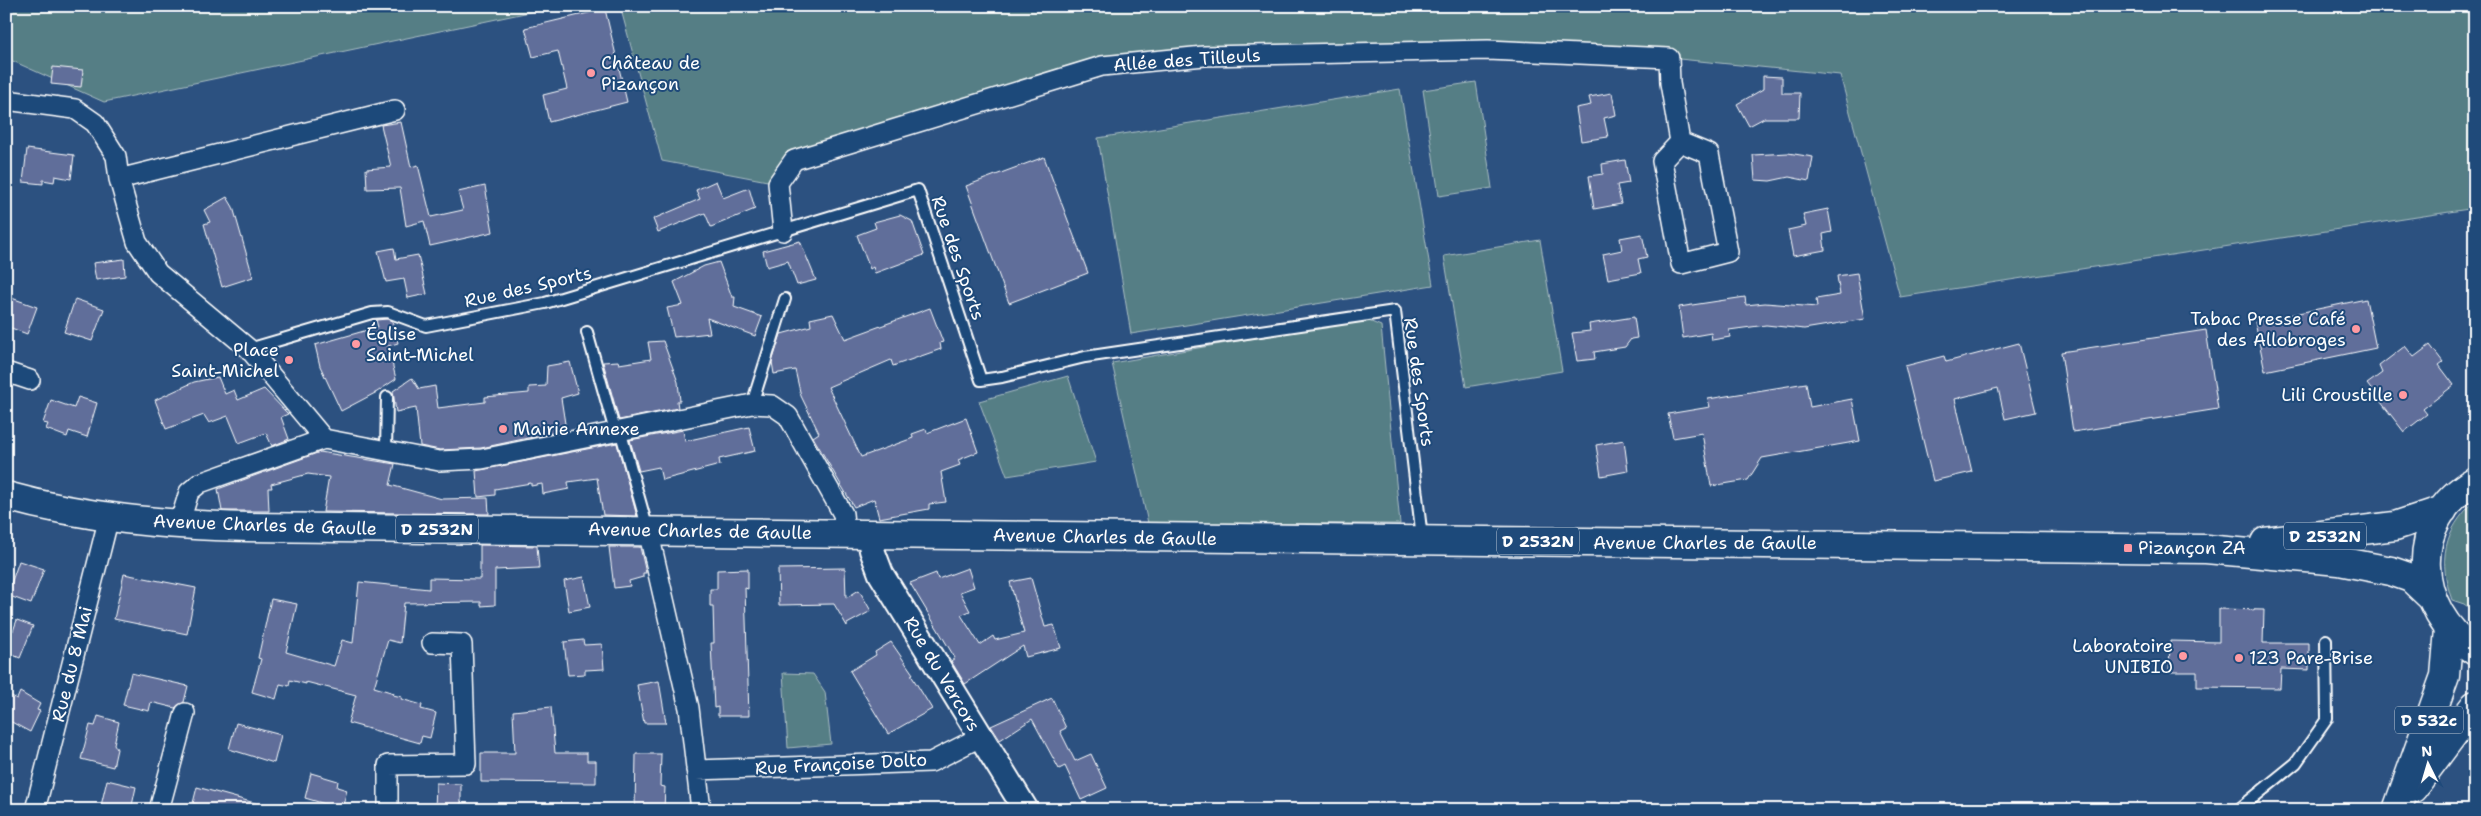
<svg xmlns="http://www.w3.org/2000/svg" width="2481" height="816" font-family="'Shantell Sans',sans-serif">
<rect width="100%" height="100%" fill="#2c5180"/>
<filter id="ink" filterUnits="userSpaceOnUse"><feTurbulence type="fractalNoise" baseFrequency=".02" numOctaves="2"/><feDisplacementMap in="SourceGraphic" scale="10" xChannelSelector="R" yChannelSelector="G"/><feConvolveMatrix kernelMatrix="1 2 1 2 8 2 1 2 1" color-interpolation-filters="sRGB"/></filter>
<g filter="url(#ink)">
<!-- green -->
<path fill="#557e85" stroke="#aabec2" d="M6,6h552l-454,96 -98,-44z
M620,6h1855v202l-575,89 -60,-222 -171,-17 -170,-8 -397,16 -308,94 -16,23 -116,-22z
M1476,82l16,106 -53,8 -16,-106z
M1400,89l33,196 -302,49 -33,-196z
M1540,240l22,131 -96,16 -22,-131z
M1364,319l17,7 19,198 -252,-1 -36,-160z
M1068,376l28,86 -89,14 -28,-75z
M2475,501v111l-11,-8 -12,-4c-14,-39 -9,-70 23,-99z
M783,673l30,1 12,18 6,52 -43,4z"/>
<!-- building -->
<path fill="#616e9a" stroke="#fff" d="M605,9l22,93 -78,20 -6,-27 24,-6 -9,-38 -25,6 -8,-29z
M53,67l30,3 -2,17 -30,-3z
M1763,76l19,1v16h18l-1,25h-35l-15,8 -12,-22 26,-15z
M1612,93l4,22 -12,3 4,19 -27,4 -5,-33 15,-3 -2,-8z
M401,122l10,45 7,-2 13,52 32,-7 -5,-18 27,-6 8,46 -63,14 -6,-25 -18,5 -6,-38 -33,1 -1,-20 25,-2 -10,-42z
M27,149l47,6 -3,24 -16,-3 -1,6 -11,-2v4l-20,-2z
M1788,153l25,4 -4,24 -20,-4 -19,4 -15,-1 -2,-25z
M1044,157l44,116 -79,30 -43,-117z
M1625,160l4,23 -12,2 4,19 -27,5 -5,-33 14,-2 -1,-10z
M716,181l7,17 26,-10 6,21 -44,18 -6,-14 -47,19 -5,-13 47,-20 -4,-9z
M227,197l6,10 20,70 -31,10 -18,-63 6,-2 -6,-12z
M1828,209l4,23 -9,2 2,16 -32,6 -5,-26 18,-4 -3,-12z
M900,215l12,6 12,34 -49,18 -2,-6 -3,2 -13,-34 19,-7 -2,-6z
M1642,234l5,23 -9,2 3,14 -33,6 -5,-25 19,-4 -2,-12z
M800,241l16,39 -19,5 -9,-24 -21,6 -4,-16z
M394,248l2,11 22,-4 9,39 -19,4 -4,-19 -18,3 -8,-31z
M124,259l1,17 -29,4 -3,-17z
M719,262l13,35h3l-1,10 28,10 -7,19 -48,-18 3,15 -36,4 -7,-29 16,-3 -9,-23 30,-16z
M1857,273l8,46 -61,10 -38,-4 -37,5 1,7 -18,3 -1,-7 -28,5 -4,-31 66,-10 1,8 19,-2 52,4 -1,-8 24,-4 -3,-19z
M6,296l31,11 -10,27 -21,-8z
M75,299l29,10 -12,32 -28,-9z
M2366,299l10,49 -111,23 -10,-49z
M930,308l13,34 -3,1 1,6 -48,17 -2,-6 -63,27 33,70 52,-19 -1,-4 14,-5 1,4 39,-15 12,34 -20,8 2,5 -19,7 5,30 -17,2v5l-50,9 -5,-19 -20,8 -41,-70 6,-4 -18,-37 -6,-26 -21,4 -2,-12 9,-28 30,-8 -1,-7 23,-5 12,25z
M1634,317l3,21 -6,1 -6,8 -31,5 1,7 -18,2 -5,-28 18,-2 -1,-7z
M387,319l5,2 6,22 -10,3 8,33 -19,13 -36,19 -21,-45 -5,-21 63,-18 -2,-7z
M2206,330l12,79 -145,23 -12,-80z
M663,341l15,41 2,19h-3l1,7 -59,12 -16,-58 15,-1 1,3 32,-5 -3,-17z
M2019,343l17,69 -31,7 -7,-31 -43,11 17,73 -39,9 -28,-115 39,-10 2,6z
M2430,345l13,17 -4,3 15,20 -31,24 4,5 -23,18 -37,-48 15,-11 -3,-7 26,-20 9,11z
M570,362l8,31 -17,5 5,32 -85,18 -41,2 -20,-4 -4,-38 -20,4 -3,-21 19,-13 7,11 16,-3 3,22 47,-6v-5l44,-4v-6l17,-1 1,-20z
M218,377l7,17 9,-4 4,10 26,-11 24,25 -7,3 8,22 -17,7 -6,-13 -27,10 -11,-27 -19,7 -5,-8 -38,14 -11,-29 39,-18z
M1806,383l4,24 42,-8 8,42 -98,17 -14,22 -37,6 -9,-53 -29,5 -5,-24 42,-7 -2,-8z
M78,397l19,6 -10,34 -18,-6 -2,6 -21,-8 2,-5 -5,-1 8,-23 23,8z
M749,427l6,24 -36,8 1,6 -58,15 -3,-13 -20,4 -9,-31 53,-10 2,11z
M1624,440l4,31 -27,5 -5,-31z
M617,443l20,73 -34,-1 -6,-37 -29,4 1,7 -26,5 -1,-10 -11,2v-3l-36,6v6l-17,2 -2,-26z
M320,452l75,12 -5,21 52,14 46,-1 1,16 -166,-2 6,-35 -21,-3 -37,10 1,4h-4l1,23h-47l-4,-22z
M480,545l57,1 2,22 -44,2v35l-14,1v-4l-77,1 -4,40 -12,-3 -14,47 20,6 -1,2 9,2 -1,2 21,6 -1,4 15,4 -6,25 -8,-2 -2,7 -72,-20 8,-28 -50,-13v2l-16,-4 -1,6 -9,-2 -4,15 -24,-7 9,-33 -3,-1 13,-59 26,5 -11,48 48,14 8,-26 11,3 6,-61 70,7v-11l51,1z
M609,547h31l6,26h-3v4l-14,4 1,5 -16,2z
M19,561l25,8 -13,35 -24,-9z
M845,568l1,30 13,-8 12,21 -24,13v2l-13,-22 -55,1 -1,-36z
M968,568l6,19 -14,5 10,19 -9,4 19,30 13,-9 2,4 29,-7 -14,-51 21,-4 14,49 9,-2 7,23 -35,9 -3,-11 -58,38 -14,-23 4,-3 -45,-75 26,-10 2,6z
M748,569v20l-3,-1 4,128h-31v-9l-4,1 -3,-65h3l-1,-37h-3v-17h7v-19z
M124,574l72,14 -9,46 -73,-15z
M584,577l6,30 -21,4 -5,-30z
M2219,609l45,1 -1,33h46v27l-28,-1 -1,19 -83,-1v-15h-28l1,-31 49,1z
M17,620l16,6 -13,32 -14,-6v-24l7,3z
M583,640l1,5 18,-1 2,25 -19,1v4l-17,1 -4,-33z
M891,642l22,32 -2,1 21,34 -44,25 -38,-63 26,-16 -1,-3z
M131,673l57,13 -4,16 -9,6 -24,-6 -2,9 -26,-6z
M659,681l7,42h-22l-7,-38z
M20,692l20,12 -3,6 3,1 -10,21 -24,-13v-26l11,6z
M1052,698l14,30 -6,3 15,30 16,-7 16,34 -26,12 -16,-34 -6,3 -27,-50 -32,21 -9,-14z
M551,707l4,46h32v8h9v22l-115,-1v-29h34l-2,-42z
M98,716l21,6 -5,22 3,5 -4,18 -32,-8 9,-34 5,1z
M236,723l45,12 -7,28 -45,-14z
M636,754h25l-1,32 5,1 -1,23h-29z
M311,773l27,8 -1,6 10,3 -5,19 -37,-11z
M107,780l29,7 -5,23h-31z
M436,783l25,1v26h-26z
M197,787l65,18v5h-63l1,-5 -7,-2z"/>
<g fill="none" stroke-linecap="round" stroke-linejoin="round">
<!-- service casing -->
<g stroke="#fff" stroke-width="14">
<path id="service" d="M587,332l25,89 10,16 26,93
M249,349l123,-36 16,-1 38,14 119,-23 373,-113 63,190 21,-3 83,-20 310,-46 27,227
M752,404l33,-105
M386,452l1,-55
M2238,810l58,-47 31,-44 -1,-79"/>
</g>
<!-- minor casing -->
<g stroke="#fff" stroke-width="22">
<path id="minor" d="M6,100l69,9 20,14 21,33 3,23 18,63 21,31 91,76 75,90
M119,179l276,-69
M783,231l-5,-48 16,-23 308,-94 102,-10 284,-6 181,8 1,25 10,59 -18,19 19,103 47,-12 -19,-98 -29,-12
M6,372l24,8
M179,525l10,-33 11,-9 124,-44 115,22 43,-2 270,-55 20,1 16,11 55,98 2,19
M648,530l41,178 12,102
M696,770l235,-8 49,-25
M35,810l74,-293
M159,810l26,-97
M388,810v-45l78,-1 -4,-120 -30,-1"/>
</g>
<!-- tertiary casing -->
<g stroke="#fff" stroke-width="28">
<path id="tertiary" d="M869,534l3,16 9,24 145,236"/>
</g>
<!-- primary casing -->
<g stroke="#fff" stroke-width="31">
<path id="primary" d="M2475,481c-69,39 -62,129 0,170
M6,496c79,22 160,29 242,31l1958,22 133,12 52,10 20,7 19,18
M2265,542l130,-16 48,-16"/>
</g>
<!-- trunk casing -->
<g stroke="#fff" stroke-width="31">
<path id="trunk" d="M2413,788l62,-83
M2397,810l48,-134 4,-47"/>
</g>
<!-- service -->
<use href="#service" stroke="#1f4a7a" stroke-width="10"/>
<!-- minor -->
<use href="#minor" stroke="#1f4a7a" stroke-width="19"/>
<!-- tertiary -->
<use href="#tertiary" stroke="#1f4a7a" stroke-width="24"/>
<!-- primary -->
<use href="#primary" stroke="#1f4a7a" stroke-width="28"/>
<!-- trunk -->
<use href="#trunk" stroke="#1f4a7a" stroke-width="28"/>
</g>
</g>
<!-- markers -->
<g fill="#ff9aa2" stroke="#1f4a7a" stroke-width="2">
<circle cx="591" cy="73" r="5"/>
<circle cx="2356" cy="329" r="5"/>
<circle cx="356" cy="344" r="5"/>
<circle cx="289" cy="360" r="5"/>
<circle cx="2403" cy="395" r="5"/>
<circle cx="503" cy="429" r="5"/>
<rect x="2123" y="543" width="10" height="10" rx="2.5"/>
<circle cx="2183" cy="656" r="5"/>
<circle cx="2239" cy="658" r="5"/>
</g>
<g text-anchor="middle" stroke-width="4" stroke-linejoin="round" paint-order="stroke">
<!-- shield labels -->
<g fill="#1f4a7a" stroke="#bcc9d7" stroke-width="1">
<rect x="396" y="515.5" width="82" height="27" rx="4"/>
<rect x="2284" y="522.5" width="82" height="27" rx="4"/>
<rect x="1497" y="527.5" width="82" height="27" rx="4"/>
<rect x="2395" y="706.5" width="68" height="27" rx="4"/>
</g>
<g font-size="16" font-weight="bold" fill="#fff">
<text x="437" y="535">D 2532N</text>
<text x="2325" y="542">D 2532N</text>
<text x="1538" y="547">D 2532N</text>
<text x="2429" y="726">D 532c</text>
</g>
<!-- street labels -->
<g font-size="18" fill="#fff" stroke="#1f4a7a">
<text transform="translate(1187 60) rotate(-4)" y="6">Allée des Tilleuls</text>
<text transform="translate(958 258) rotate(71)" y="6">Rue des Sports</text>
<text transform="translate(528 287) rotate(-13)" y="6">Rue des Sports</text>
<text transform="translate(1419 382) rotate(82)" y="6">Rue des Sports</text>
<text transform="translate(265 525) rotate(2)" y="6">Avenue Charles de Gaulle</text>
<text transform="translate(700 531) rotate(1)" y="6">Avenue Charles de Gaulle</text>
<text transform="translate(1105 537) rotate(1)" y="6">Avenue Charles de Gaulle</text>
<text x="1705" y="549">Avenue Charles de Gaulle</text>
<text transform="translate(72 664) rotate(-76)" y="6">Rue du 8 Mai</text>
<text transform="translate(942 674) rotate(59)" y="6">Rue du Vercors</text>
<text transform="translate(841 764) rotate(-3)" y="6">Rue Françoise Dolto</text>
</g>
<!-- poi labels -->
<g font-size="18" fill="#fff" stroke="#1f4a7a" text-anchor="start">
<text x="601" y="69">Château de<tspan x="601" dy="21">Pizançon</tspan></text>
<text x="2346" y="325" text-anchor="end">Tabac Presse Café<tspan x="2346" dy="21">des Allobroges</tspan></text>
<text x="366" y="340">Église<tspan x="366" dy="21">Saint-Michel</tspan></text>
<text x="279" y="356" text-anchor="end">Place<tspan x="279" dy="21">Saint-Michel</tspan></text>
<text x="2393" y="401" text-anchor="end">Lili Croustille</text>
<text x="513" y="435">Mairie Annexe</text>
<text x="2138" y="554">Pizançon ZA</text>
<text x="2173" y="652" text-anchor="end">Laboratoire<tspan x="2173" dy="21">UNIBIO</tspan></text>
<text x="2249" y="664">123 Pare-Brise</text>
</g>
</g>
<!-- margin -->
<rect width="2481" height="816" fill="none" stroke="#1f4a7a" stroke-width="25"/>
<rect x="12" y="12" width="2456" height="791" fill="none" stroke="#fff" stroke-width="2" filter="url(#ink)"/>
<!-- north arrow -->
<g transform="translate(2428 764) rotate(355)" stroke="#1f4a7a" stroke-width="4" paint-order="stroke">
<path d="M0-4L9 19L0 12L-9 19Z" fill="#ffffff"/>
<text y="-8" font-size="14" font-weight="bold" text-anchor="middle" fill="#ffffff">N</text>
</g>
</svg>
